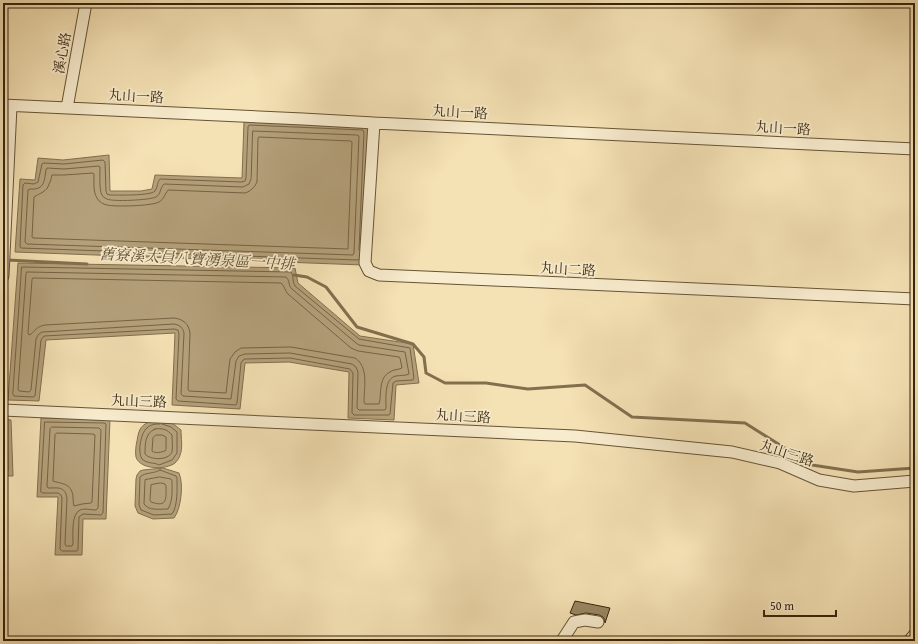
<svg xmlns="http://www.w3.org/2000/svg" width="918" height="644" font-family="'Gentium Book Plus','Noto Serif TC',serif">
<rect width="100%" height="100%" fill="#f4e1b4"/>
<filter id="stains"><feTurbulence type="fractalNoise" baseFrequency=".005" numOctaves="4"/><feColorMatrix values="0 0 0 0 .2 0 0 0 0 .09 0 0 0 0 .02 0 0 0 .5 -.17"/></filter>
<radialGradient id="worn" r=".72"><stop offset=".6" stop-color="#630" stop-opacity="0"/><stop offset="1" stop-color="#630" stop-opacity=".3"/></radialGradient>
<!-- water -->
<path fill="#b4a17b" stroke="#826f4e" d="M244,121l125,6 -6,138 -348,-13 5,-73 15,1 3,-22 25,2 46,-5 1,36h31l11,-2 3,-14 87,3z
M18,263l277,5 3,15 62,53 53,8 6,39 -23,2 -2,35 -46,-2 1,-46 -60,-10 -44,1 -5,46 -68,-4 3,-72 -129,7 -7,61 -31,-1z
M41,418l69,1 -4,100h-23l-1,36h-27l3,-58h-21z
M3,419l8,1 2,56h-10z
M153,420c14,1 16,0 28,10 0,7 2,19 -1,25 0,2 -3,6 -5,8 -9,7 -35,7 -39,-6 -1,-5 0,-12 1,-16 2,-13 4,-16 16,-21z
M163,468l16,5c5,11 2,36 -5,45l-21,1 -15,-6 -3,-7 1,-27 1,-4 3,-4 3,-1z"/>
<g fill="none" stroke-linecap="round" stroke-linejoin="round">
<!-- shore -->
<path stroke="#766343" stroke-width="1" d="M253,131l104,4 2,1 -5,117 -1,2 -326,-11 -2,-2 3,-52 2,-1c15,1 14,-8 16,-19l1,-2 17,1 35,-3 1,1c0,7 -1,23 2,28 1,2 3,3 5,4 6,3 43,1 49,-2 5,-3 4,-9 8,-13l79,3 6,-3 2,-5z
M259,137l92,4 1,1 -4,105v2l-315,-11 -1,-1 2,-40c6,-4 13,-5 15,-13 2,-3 2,-6 3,-9h12l29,-2 1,1c0,8 -1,18 3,24 2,4 6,6 10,7 8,2 45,1 52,-3 5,-3 6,-8 9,-12l77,3c6,-2 9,-5 12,-11l1,-43z
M359,259l-2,1 -336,-12 -1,-2 3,-61 2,-2 9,1 4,-2 4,-18 1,-1 21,1 39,-4 2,2 1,29 1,3 3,1c7,0 41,1 45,-4 3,-4 2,-9 5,-12l82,3 3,-1 1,-3 2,-51 1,-2 114,5 1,2 -5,118
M22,267l269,5c3,3 1,10 4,14l64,53 51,9 4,30 -1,2 -17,1 -3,2 -3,31 -1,1h-35l-2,-2 1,-40 -3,-4 -60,-11 -45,1 -2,1 -2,3 -4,40 -1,2 -58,-4 -2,-2 3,-65 -1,-4 -4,-1 -130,7 -3,4 -6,56 -2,1 -19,-1 -1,-2z
M27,272l259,5c4,3 2,9 6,12l64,54 3,2 46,7 4,22c-4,2 -8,1 -13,2 -12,2 -10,23 -10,32l-1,2h-26l-2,-2 1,-36 -2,-5 -4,-3 -62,-11 -45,1 -6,2 -3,5 -5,38 -48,-3 -2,-2 3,-61c-1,-5 -4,-8 -10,-9l-132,8 -4,3 -2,4 -5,51 -2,2 -10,-1 -1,-2 8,-115z
M33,278l248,5c3,2 4,8 7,11l63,54 7,3 41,6 1,1 2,10c-4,2 -8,1 -12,4 -12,6 -8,21 -11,32h-14l-1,-2c0,-14 5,-35 -9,-44l-64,-11 -50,1 -6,4 -5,7 -4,34 -37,-2 -1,-2 2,-56c-1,-9 -7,-14 -16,-15l-129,7c-11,2 -10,8 -16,10l-1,-2 4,-53z
M45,422l59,1 2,1 -3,89 -2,2 -18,-1 -4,3 -1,32 -1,2h-15l-2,-2 2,-51 -1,-3 -3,-2h-15l-2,-1z
M3,423l3,1 1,1 1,45 -1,2h-4
M160,424c-4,0 -8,0 -12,3 -7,4 -11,25 -6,32 5,5 12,3 17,6l13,-5 5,-7v-21l-6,-5 -9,-3
M52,427l47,1 2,2 -3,78 -2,2c-5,0 -12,-2 -16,0 -9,4 -7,25 -7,34l-1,2h-6l-1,-2 2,-46c-2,-12 -9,-10 -19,-10l-1,-2 3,-57z
M155,429c7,-1 12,0 17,6 0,5 1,12 0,17 -4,9 -22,8 -27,2 0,-10 0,-21 10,-25z
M57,433l36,1 2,1 -3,67 -1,1 -9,1 -8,2c-1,-4 -1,-7 -1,-10 -2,-13 -11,-12 -20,-15l2,-46z
M156,435h6l4,2v12l-1,2c-4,1 -9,3 -13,0l1,-13z
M160,470l16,6 1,2c0,10 1,28 -5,36l-18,1 -13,-5 -2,-5 1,-28c5,-5 14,-3 20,-7z
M160,477l11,2 1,2c0,10 1,20 -4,28 -9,0 -19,2 -24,-5l1,-24z
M161,483l4,1 1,2c0,12 2,22 -15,16l-1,-2 1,-15z"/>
<!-- stream -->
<path stroke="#826f4e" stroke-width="3" d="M7,260l80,4
M294,275l13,2 19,10 31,40 56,17 11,13 2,16 19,10h41l42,6 57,-4 47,32 113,6 67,42 46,7 57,-4"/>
</g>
<!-- building -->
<path fill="#998763" stroke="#37250b" d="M575,601l35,7 -5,15 -1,-4 -1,-2 -4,-2 -13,-2 -10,2 -6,-2z"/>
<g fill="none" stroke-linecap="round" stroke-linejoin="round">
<!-- minor casing -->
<g stroke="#665435" stroke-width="13">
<path id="minor" d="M3,105l300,14 71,4 541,26
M67,108l19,-105
M374,123l-9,140 4,8 10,4c179,8 357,15 536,24
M3,276l8,-170
M3,410l572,26 157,16 48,11 39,17 35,6 61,-5
M563,641v-2l11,-17 11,-2 13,2
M909,641l6,-7"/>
</g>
<!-- minor -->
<use href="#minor" stroke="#f8ecce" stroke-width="11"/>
</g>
<g text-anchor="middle" stroke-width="3.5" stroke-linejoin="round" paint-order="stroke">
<!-- street labels -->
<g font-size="14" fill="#37250b" stroke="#f8ecce">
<text transform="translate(62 53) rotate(-80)" y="5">溪心路</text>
<text transform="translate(136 96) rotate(3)" y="5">丸山一路</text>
<text transform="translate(460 112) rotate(3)" y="5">丸山一路</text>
<text transform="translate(783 128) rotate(3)" y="5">丸山一路</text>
<text transform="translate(568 269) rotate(3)" y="5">丸山二路</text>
<text transform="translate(139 401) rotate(2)" y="5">丸山三路</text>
<text transform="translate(463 416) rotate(3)" y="5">丸山三路</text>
<text transform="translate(787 453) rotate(18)" y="5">丸山三路</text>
</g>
<!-- water labels -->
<g font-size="15" font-style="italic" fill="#635032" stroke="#f8ecce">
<text transform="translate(197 259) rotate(3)" y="5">舊寮溪太員八寶湧泉區一中排</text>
</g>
</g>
<!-- margin -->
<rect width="918" height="644" fill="none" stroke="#f4e1b4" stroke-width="16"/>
<rect x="4" y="4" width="910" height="636" fill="none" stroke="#37250b" stroke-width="2"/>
<rect x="8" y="8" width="902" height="628" fill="none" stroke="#37250b"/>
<!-- scale -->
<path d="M764 610v6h72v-6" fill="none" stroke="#37250b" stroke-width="2"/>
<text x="770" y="610" font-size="12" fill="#37250b" stroke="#f8ecce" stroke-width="3" paint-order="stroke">50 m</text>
<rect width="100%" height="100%" filter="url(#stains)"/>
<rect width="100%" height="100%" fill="url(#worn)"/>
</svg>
